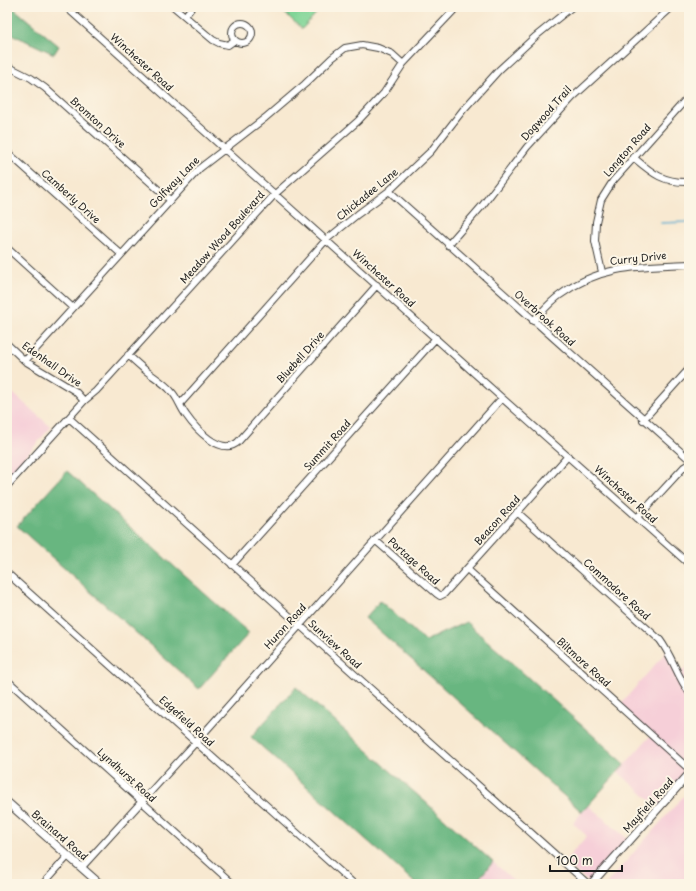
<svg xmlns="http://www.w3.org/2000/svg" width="696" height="891" font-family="'Playpen Sans',sans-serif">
<rect width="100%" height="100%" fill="#fcf5e5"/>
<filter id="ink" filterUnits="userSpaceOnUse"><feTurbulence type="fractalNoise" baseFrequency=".025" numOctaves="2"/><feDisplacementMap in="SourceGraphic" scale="8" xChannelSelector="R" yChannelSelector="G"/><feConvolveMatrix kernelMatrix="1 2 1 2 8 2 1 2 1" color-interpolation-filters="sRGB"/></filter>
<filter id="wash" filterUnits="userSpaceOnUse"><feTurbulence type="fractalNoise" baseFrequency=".012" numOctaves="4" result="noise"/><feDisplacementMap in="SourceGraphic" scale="16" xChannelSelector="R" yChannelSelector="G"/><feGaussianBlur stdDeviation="0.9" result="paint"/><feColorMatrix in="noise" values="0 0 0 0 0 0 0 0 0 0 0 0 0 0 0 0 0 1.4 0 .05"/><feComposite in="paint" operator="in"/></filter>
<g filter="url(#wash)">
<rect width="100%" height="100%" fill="#f8e9d1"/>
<!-- built -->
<path fill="#f6cfd8" d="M7,388l44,39 -44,51z
M667,651l12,23 10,-10v110l-30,34 -41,-36 33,-37 -32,-29z
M689,790v92l-4,2h-79z
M588,805l42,36 -39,43 -27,-22 23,-26 -14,-13z
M493,862l25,22h-44z"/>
<!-- green -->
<path fill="#81d597" stroke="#4e785a" d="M278,7h44l-20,22z"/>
<!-- forest -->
<path fill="#68b680" stroke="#42694e" d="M7,7h5l47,39 -5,8 -47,-22z
M67,471l182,162 -50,56 -182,-163z
M380,601l45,40 41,-19 159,142 -43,48 -217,-194z
M296,687l197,175 -19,22h-58l-165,-147z"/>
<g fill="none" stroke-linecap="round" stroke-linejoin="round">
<!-- stream -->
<path stroke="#57add3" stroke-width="1.5" d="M661,223l28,-1"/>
</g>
</g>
<g filter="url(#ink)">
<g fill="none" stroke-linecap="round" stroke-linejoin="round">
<!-- minor casing -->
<g stroke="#3d3b37" stroke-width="8">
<path id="minor" d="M66,7l436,391 187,166
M174,7l39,33 6,3 9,2 7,-5
M185,16l7,-9
M232 33a10 10 0 1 1 20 0a10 10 0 1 1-20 0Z
M7,66l24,12 14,10 125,112
M7,152l114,102
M633,157c19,16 30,26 56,25
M389,191l300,268
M448,245l34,-39 45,-59 46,-50 99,-90
M7,248l66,60
M602,272l-7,-31 1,-19 5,-22 12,-19 76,-85
M533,321c9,-9 17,-19 27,-26 40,-30 81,-29 129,-31
M7,344l18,17 50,30 9,10
M128,355c7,6 14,13 21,18 8,6 16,11 22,18 7,7 9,16 15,24 9,13 35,42 52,27l139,-157
M25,361l175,-193 65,-50 40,-34 27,-26 13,-10 17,-3 16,3 14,6 11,10
M181,403l145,-163 32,-26 31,-23 25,-24 17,-16 32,-41 36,-40 37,-34 36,-29
M69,418l519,466
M643,420l46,-51
M7,486l77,-85 12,-10 179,-197 83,-73 26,-28 19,-29 54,-57
M517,512l143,128c12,16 17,36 29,52
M637,518l47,-51 5,-3
M375,540l62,54 3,2 4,-2 124,-138
M232,565l204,-227
M467,569l222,200
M7,573l347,311
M7,680l226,204
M82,867l114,-125 306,-344
M43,884l25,-28"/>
</g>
<!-- major casing -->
<g stroke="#3d3b37" stroke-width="9">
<path id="major" d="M7,802l93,82
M591,884l98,-110"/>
</g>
<!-- minor -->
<use href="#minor" stroke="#fff" stroke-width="6"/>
<!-- major -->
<use href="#major" stroke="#fff" stroke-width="7"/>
</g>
</g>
<g text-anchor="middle" stroke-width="4" stroke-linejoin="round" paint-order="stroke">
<!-- street labels -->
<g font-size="10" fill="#1c1c1c" stroke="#fcf5e5">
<text transform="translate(142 62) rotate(42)" y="4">Winchester Road</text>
<text transform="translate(546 113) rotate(-48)" y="4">Dogwood Trail</text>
<text transform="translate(98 122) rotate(42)" y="4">Bromton Drive</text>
<text transform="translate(627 150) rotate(-49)" y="4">Longton Road</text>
<text transform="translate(174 182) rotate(-46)" y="4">Golfway Lane</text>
<text transform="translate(367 194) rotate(-39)" y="4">Chickadee Lane</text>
<text transform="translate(71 196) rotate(42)" y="4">Camberly Drive</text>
<text transform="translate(222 237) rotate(-48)" y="4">Meadow Wood Boulevard</text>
<text transform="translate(638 258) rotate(-6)" y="4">Curry Drive</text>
<text transform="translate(384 278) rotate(42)" y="4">Winchester Road</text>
<text transform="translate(545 318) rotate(42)" y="4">Overbrook Road</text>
<text transform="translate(300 357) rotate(-48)" y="4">Bluebell Drive</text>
<text transform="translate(52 364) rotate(35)" y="4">Edenhall Drive</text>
<text transform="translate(327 445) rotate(-48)" y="4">Summit Road</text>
<text transform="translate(626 494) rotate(42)" y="4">Winchester Road</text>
<text transform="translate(497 520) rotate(-48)" y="4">Beacon Road</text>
<text transform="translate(414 561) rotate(42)" y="4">Portage Road</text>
<text transform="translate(617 589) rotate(42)" y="4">Commodore Road</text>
<text transform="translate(285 626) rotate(-48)" y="4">Huron Road</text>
<text transform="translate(335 644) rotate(42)" y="4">Sunview Road</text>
<text transform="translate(584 662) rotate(42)" y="4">Biltmore Road</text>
<text transform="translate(187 721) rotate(42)" y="4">Edgefield Road</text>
<text transform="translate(127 775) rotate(42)" y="4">Lyndhurst Road</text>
<text transform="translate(648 805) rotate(-48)" y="4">Mayfield Road</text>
<text transform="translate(60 835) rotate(41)" y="4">Brainard Road</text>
</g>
</g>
<!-- margin -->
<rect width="696" height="891" fill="none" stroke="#fcf5e5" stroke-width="24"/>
<!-- scale -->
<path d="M550 865v6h72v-6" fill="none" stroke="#1c1c1c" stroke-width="2"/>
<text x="556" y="865" font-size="12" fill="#1c1c1c" stroke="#fcf5e5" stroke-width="3" paint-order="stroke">100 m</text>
</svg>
